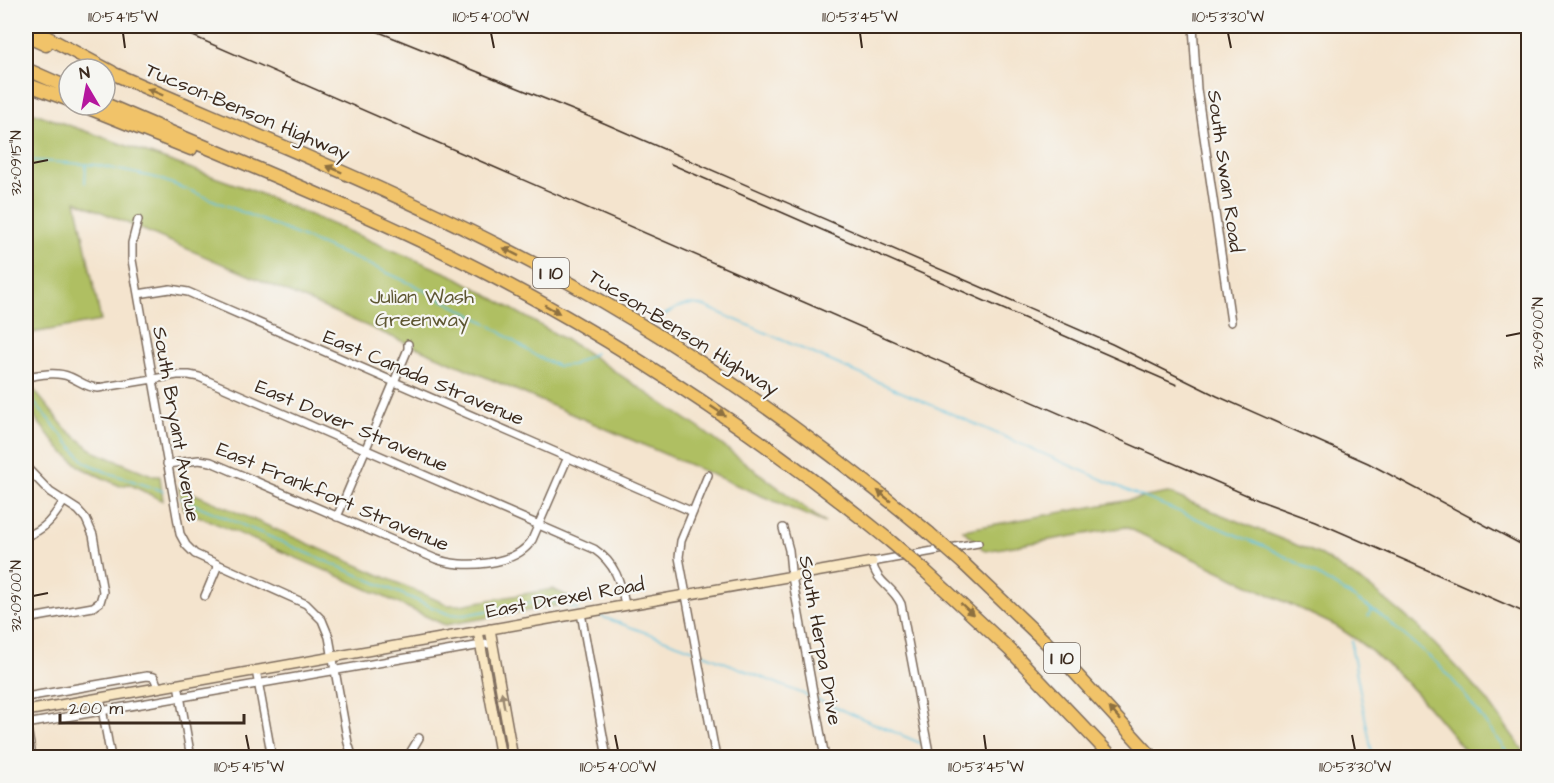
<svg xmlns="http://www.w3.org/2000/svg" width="1554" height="783" font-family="'Architects Daughter',sans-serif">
<rect width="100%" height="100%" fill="#f6f6f2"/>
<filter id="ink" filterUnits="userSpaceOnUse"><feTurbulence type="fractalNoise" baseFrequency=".0167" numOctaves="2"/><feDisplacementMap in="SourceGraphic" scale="12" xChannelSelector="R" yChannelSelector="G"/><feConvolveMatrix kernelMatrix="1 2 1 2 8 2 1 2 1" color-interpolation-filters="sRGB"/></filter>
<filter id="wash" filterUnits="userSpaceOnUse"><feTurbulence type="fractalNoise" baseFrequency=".008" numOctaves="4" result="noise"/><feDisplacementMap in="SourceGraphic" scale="24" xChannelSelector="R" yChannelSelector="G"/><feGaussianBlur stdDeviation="1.35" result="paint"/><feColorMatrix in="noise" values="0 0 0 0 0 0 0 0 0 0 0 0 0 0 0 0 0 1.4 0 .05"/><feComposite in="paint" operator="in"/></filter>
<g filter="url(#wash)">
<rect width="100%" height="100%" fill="#f4e4ce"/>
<!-- green -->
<path fill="#afbf62" stroke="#757440" stroke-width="1.5" d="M26,110l225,80 205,87 124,71 122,82 123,93 -749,-322 25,120 -75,13z
M29,384l37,45 29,23 59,24h6l3,25 -34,-17 -9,2 -38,-18 -22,-19 -34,-42v-22z
M179,487l269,118h12l93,-16 26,13 -134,23 -104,-48 -157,-67z
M1168,493l153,62 53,35 42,35 41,42 30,33 41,57h-58c-39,-49 -79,-97 -134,-131l-210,-99 -141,24 -22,-21z"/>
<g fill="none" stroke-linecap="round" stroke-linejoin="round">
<!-- stream -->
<path stroke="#61c2df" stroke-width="1.5" d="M26,160l70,5 61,13 34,13 177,73 50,23 67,35 51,34 22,10 14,-1 23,-12
M85,183l1,-18
M661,317c14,-9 26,-16 43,-11l427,186 135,55 32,16 80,50 60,51 24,27 49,67
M26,393l59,69 21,10 57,19
M180,498l268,116 16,1 84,-15 30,9
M597,615l97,35
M1368,616l4,-7
M1352,641v9l21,108
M699,652l112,45
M816,699l109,46"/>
</g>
</g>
<g filter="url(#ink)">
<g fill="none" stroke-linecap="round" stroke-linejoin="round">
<!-- street casing -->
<g stroke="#7c6b5c" stroke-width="10">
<path id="street" d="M1193,26l4,63 34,233
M138,220l-6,23v17l48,274 6,11 9,9 111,50 16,16 7,17 19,106 5,15
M138,294l32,-5 18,3 505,220
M26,377c14,-2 30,-6 44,0 10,4 17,11 28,11l79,-13h12l10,2 395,172c21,14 27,33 31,56
M167,464l32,-4 12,2 225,97c26,10 80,7 96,-19l36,-83
M26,467l24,25 28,18 8,9 7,16 10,57 -3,10 -7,5 -67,12
M708,475l-27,66 -2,16 37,201
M337,517l71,-168v-5
M783,528l6,22 2,21 34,187
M26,536c19,-6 27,-18 38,-35
M205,596l13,-31
M581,613l26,145
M256,670l16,88
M178,684l13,74
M26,697l121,-21 7,1 4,10
M100,698l11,60
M26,721l6,36
M26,724l467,-81
M1398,757l1,1
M407,758l12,-20
M930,758l-29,-154c-9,-19 -24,-20 -29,-42l106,-19"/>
</g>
<!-- secondary casing -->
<g stroke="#7c6b5c" stroke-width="12">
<path id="secondary" d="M490,629l23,129
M478,631l23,127
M26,711l846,-149"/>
</g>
<!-- highway casing -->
<g stroke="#7c6b5c" stroke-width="15">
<path id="highway" d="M26,26l86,46
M26,36l20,9
M26,69l43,19
M105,70c147,64 297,123 439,199 138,74 265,164 385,264
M26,84l43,16
M105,104c129,56 261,107 385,171 143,75 275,164 400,266
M81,105l110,44
M964,564l92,88 97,106
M924,570l86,80 103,108"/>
</g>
<!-- street -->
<use href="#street" stroke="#fff" stroke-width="7"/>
<!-- secondary -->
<use href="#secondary" stroke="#f9e7c3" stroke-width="9"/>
<!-- highway -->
<use href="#highway" stroke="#f1c369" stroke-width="12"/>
<!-- rail -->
<path stroke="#3b2a1e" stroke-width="1.5" d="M170,26l1088,474 57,21 213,93
M364,26l226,91 522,227 105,52 151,67 160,85
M671,164l506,221"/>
<!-- highway-bridge casing -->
<g stroke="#7c6b5c" stroke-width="15" stroke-linecap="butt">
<path id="highway-bridge" d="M929,533l35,31
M890,541l34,29"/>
</g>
<!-- highway-bridge -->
<use href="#highway-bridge" stroke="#f1c369" stroke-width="12"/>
</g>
<!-- one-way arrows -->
<defs><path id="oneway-solid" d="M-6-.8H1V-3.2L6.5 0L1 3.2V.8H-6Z" transform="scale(1.5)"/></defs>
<g fill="#8d6f40">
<use href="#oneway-solid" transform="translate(155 92) rotate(-157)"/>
<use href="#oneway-solid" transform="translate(334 169) rotate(-157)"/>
<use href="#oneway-solid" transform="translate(511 252) rotate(-153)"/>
<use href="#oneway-solid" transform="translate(552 309) rotate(29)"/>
<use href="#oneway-solid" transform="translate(718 411) rotate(34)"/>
<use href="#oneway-solid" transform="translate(884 496) rotate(-141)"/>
<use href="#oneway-solid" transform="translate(967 609) rotate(43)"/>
<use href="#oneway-solid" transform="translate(1115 714) rotate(-132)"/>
</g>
<use fill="#9a8870" href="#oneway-solid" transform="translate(503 700) rotate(-100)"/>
</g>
<!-- ticks -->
<path fill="none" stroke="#3b2a1e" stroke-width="2" d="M123,33l2,15M491,33l3,15M860,33l2,15M1228,33l3,15M33,163l15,-3M1506,336l15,-3M33,596l15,-3M246,735l3,15M615,735l3,15M984,735l2,15M1352,735l3,15"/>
<g text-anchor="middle" stroke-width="4.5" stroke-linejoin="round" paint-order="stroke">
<!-- shield labels -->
<g fill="#f6f6f2" stroke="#73675e" stroke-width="1.5">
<rect x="533" y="258" width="36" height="30" rx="4.5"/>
<rect x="1044" y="643" width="36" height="30" rx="4.5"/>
</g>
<g font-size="18" font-weight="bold" fill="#3b2a1e">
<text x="551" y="279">I 10</text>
<text x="1062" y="664">I 10</text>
</g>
<!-- street labels -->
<g font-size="20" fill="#3b2a1e" stroke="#f6f6f2">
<text transform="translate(248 111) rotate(23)" y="7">Tucson–Benson Highway</text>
<text transform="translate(1226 171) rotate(82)" y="7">South Swan Road</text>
<text transform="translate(684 332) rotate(32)" y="7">Tucson–Benson Highway</text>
<text transform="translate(424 377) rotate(23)" y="7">East Canada Stravenue</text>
<text transform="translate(177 424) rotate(80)" y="7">South Bryant Avenue</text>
<text transform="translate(352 425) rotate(23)" y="7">East Dover Stravenue</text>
<text transform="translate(333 496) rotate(23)" y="7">East Frankfort Stravenue</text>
<text transform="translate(565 597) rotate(-10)" y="7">East Drexel Road</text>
<text transform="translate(821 640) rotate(80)" y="7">South Herpa Drive</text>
</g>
<!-- park labels -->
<g font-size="20" fill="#5e5732" stroke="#f6f6f2">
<text x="422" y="303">Julian Wash<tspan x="422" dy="23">Greenway</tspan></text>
</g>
</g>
<!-- margin -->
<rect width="1554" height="783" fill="none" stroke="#f6f6f2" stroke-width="66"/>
<!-- north arrow -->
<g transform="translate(87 87) rotate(350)"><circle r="28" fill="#f6f6f2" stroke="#aba49d" stroke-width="1.5"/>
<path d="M0-4.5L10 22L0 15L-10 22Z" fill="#b5179e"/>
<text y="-9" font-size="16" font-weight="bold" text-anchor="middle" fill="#3b2a1e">N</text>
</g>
<!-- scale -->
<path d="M60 714v9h184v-9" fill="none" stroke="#3b2a1e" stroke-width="3"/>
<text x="69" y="714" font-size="18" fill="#3b2a1e" stroke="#f6f6f2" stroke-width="4.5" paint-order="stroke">200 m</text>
<rect x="33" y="33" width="1488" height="717" fill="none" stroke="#3b2a1e" stroke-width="2"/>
<g font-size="15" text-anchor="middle" fill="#3b2a1e">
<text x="123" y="22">110°54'15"W</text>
<text x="491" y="22">110°54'00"W</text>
<text x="860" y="22">110°53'45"W</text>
<text x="1228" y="22">110°53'30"W</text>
<text transform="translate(16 163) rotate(-90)" y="5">32°09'15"N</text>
<text transform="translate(1538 333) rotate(-90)" y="5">32°09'00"N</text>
<text transform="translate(16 596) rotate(-90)" y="5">32°09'00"N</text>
<text x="249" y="772">110°54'15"W</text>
<text x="618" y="772">110°54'00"W</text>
<text x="986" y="772">110°53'45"W</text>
<text x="1355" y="772">110°53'30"W</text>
</g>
</svg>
